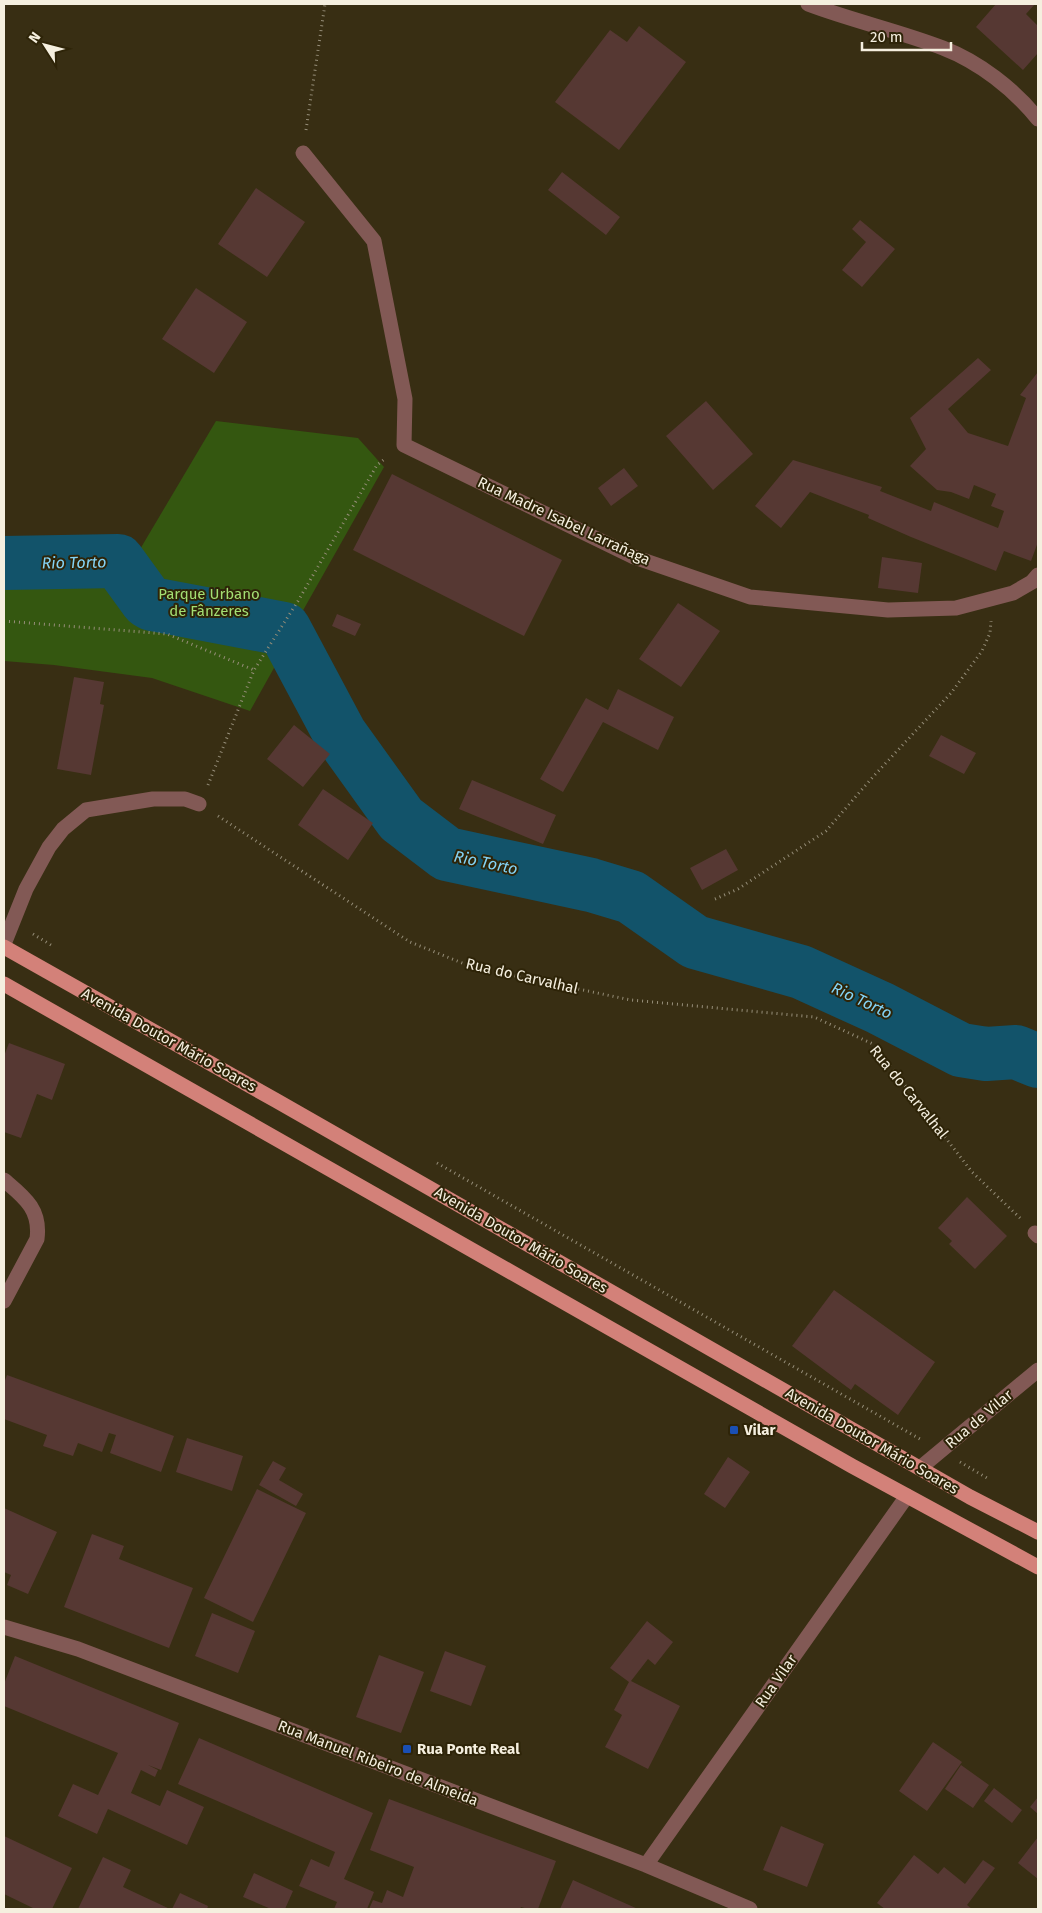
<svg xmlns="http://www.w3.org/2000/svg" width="1042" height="1913" font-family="'Fira Sans',sans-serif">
<rect width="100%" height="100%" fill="#382e13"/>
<!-- green -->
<path fill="#345710" d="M216,421l142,17 26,29 -83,147 -17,36 -34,61 -98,-33 -98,-13 -50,-4v-111l132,6z"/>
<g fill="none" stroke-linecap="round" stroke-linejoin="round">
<!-- river -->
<path stroke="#12536a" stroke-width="54" d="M4,563l114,-2 29,40 5,3 132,25 56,105 61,85 46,35 144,31 40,12 64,45 106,30 79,36 81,42 25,4 30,-2 22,9"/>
</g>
<!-- building -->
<path fill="#563833" d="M996,4h39l-9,10 12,12v27l-15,17 -47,-43z
M639,26l47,36 -67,88 -64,-48 55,-72 17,12z
M562,172l58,45 -14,18 -58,-45z
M256,188l49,34 -38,55 -49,-33z
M860,220l35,29 -33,38 -20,-17 24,-28 -14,-13z
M196,288l51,34 -33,51 -52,-34z
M978,358l13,12 -43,39 20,24 40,13 18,-48 -6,-3 18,-23v170l-7,19 -27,-10 -8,20 -85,-34 -43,-19 1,-3 -59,-23 -29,36 -26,-22 38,-46 89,27 -2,4 51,20 3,-9 64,26 6,-17 -13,-5 5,-12 -22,-9 -5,14 -18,-7 -14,-2 -27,-24 16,-17 -16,-31z
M706,401l47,53 -40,36 -47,-54z
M624,468l14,18 -27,20 -13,-18z
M392,474l170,86 -38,76 -171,-86z
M882,557l40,6 -4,30 -40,-5z
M678,603l42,28 -39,56 -42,-28z
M337,614l24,10 -6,12 -23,-10z
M74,677l30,5 -4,22 4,1 -13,70 -34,-6z
M618,689l56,28 -16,33 -55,-28 -40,70 -23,-13 46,-81 22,12z
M294,725l36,29 -27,33 -36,-28z
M941,735l35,18 -12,21 -35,-18z
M472,780l84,35 -13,29 -84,-35z
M323,789l50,34 -25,37 -50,-35z
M726,849l12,21 -36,20 -12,-22z
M9,1043l56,21 -13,36 -15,-6 -16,44 -17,-6v-76z
M967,1197l40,39 -32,33 -26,-25 3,-3 -14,-13z
M834,1290l101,72 -37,53 -43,-31 -4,6 -59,-44z
M7,1375l167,61 -13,36 -51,-19 6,-18 -7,-2 -7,19 -24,-9 -5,13 -30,-10 4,-11 -43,-16v-36z
M187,1438l56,18 -11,35 -56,-19z
M728,1457l22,15 -25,36 -21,-14z
M273,1461l13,7 -7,12 24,14 -7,12 -37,-21z
M257,1489l49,24 -53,109 -49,-24z
M4,1508l53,24 -29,62 -21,-9 4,-10 -7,-3z
M92,1534l32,12 -5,13 74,29 -24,60 -105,-41z
M212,1613l43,18 -17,42 -43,-17z
M647,1621l26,21 -18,23 -7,-6 -17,22 49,25 -32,63 -43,-22 17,-32 -8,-5 15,-28 -19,-14z
M445,1651l41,15 -15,40 -41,-15z
M379,1655l45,17 -23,61 -45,-16z
M15,1656l164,67 -18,47 -13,-5 10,5 -3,7 -14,-7 -10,23 29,13 7,-16 37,17 -17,38 -79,-36 -11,25 -39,-18 15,-32 25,11 20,-42 -114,-47v-22z
M199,1738l174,75 -29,66 30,13 -7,17h-33l3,-7 -38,-16 12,-27 18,8 6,-15 -157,-68z
M933,1742l29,20 -35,49 -28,-20z
M961,1765l28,20 -16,23 -28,-19z
M994,1788l28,22 -10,13 -28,-22z
M1038,1797v17l-8,-7z
M389,1799l167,62 -18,48h-10l-7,-2 -1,2h-151l4,-9 9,3 5,-13 16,7 11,-30 -44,-17z
M781,1826l43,18 -17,43 -44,-17z
M4,1836l68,32 -20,41h-17l-31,-15z
M1038,1837v42l-20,-16z
M914,1855l24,19 6,-7 21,17 18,-24 12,8 -28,37 5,4h-87l-8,-6z
M103,1857l28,13 -8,17 47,22h-92z
M254,1873l39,18 -8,18h-14l-28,-12z
M573,1880l65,29h-78z
M180,1893l28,13 -1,3h-35z"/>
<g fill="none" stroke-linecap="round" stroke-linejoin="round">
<!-- path -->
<path stroke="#968e79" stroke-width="3" stroke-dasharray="1 4" stroke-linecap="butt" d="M306,130l19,-126
M4,621l163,13 87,36
M208,785l46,-115 44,-69 79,-136 9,-7
M218,816l192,126 62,25 159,33 183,17 59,27 99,128 48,46
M715,899l23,-10 88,-58 45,-52 80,-86 31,-42 8,-18 1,-12
M33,934l18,11
M437,1163l483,276
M960,1462l27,16"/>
<!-- minor -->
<path stroke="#825955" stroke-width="15" d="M808,4c45,17 91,27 135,44 36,14 71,41 95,71
M303,153l71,88 31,158 -1,46 230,112 116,40 138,13 68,-2 57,-15 19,-11 6,-7
M4,944l22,-55 23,-42 14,-18 23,-19 67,-11h32l14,5
M4,1180c20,17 37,29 33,59l-33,62
M1035,1233l3,3
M920,1468l118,-98
M4,1627l74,22 568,216 104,44
M646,1865l261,-369"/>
<!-- major -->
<path stroke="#d38179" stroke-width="15" d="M4,947l273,154 693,396 68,35
M4,984l848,482 186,101"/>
</g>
<!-- markers -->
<g fill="#1a4fb4" stroke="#2e2408" stroke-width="2">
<rect x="729" y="1425" width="10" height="10" rx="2.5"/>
<rect x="402" y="1744" width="10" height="10" rx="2.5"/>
</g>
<g text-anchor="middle" stroke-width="4" stroke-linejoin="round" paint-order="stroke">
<!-- street labels -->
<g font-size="15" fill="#f5efdf" stroke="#2e2408">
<text transform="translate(564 521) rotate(25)" y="5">Rua Madre Isabel Larrañaga</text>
<text transform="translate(522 976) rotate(13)" y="5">Rua do Carvalhal</text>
<text transform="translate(169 1040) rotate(29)" y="5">Avenida Doutor Mário Soares</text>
<text transform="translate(909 1092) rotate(51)" y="5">Rua do Carvalhal</text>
<text transform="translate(521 1240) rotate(30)" y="5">Avenida Doutor Mário Soares</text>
<text transform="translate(979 1419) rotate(-40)" y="5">Rua de Vilar</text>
<text transform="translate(872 1441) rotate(30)" y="5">Avenida Doutor Mário Soares</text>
<text transform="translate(776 1681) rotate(-55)" y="5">Rua Vilar</text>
<text transform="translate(378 1763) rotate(21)" y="5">Rua Manuel Ribeiro de Almeida</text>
</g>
<!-- park labels -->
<g font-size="15" fill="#a3de73" stroke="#2e2408">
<text x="209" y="599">Parque Urbano<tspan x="209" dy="17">de Fânzeres</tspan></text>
</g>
<!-- poi labels -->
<g font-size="15" font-weight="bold" fill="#f5efdf" stroke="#2e2408" text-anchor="start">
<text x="744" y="1435">Vilar</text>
<text x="417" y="1754">Rua Ponte Real</text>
</g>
<!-- water labels -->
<g font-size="16" font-style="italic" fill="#84d3f5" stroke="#2e2408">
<text transform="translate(74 562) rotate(-1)" y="6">Rio Torto</text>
<text transform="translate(486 862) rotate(12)" y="6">Rio Torto</text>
<text transform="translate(862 1000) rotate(25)" y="6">Rio Torto</text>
</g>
</g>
<!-- border -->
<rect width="1042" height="1913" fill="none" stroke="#f5efdf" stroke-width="10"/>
<!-- north arrow -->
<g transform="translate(45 45) rotate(306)" stroke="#2e2408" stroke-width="4" paint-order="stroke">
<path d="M0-4L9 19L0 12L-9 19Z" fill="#f5efdf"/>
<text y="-8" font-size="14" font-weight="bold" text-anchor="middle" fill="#f5efdf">N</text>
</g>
<!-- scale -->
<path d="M862 42v8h89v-8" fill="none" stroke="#f5efdf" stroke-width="2.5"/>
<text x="870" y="42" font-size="15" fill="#f5efdf" stroke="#2e2408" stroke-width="4" paint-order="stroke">20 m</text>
</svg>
